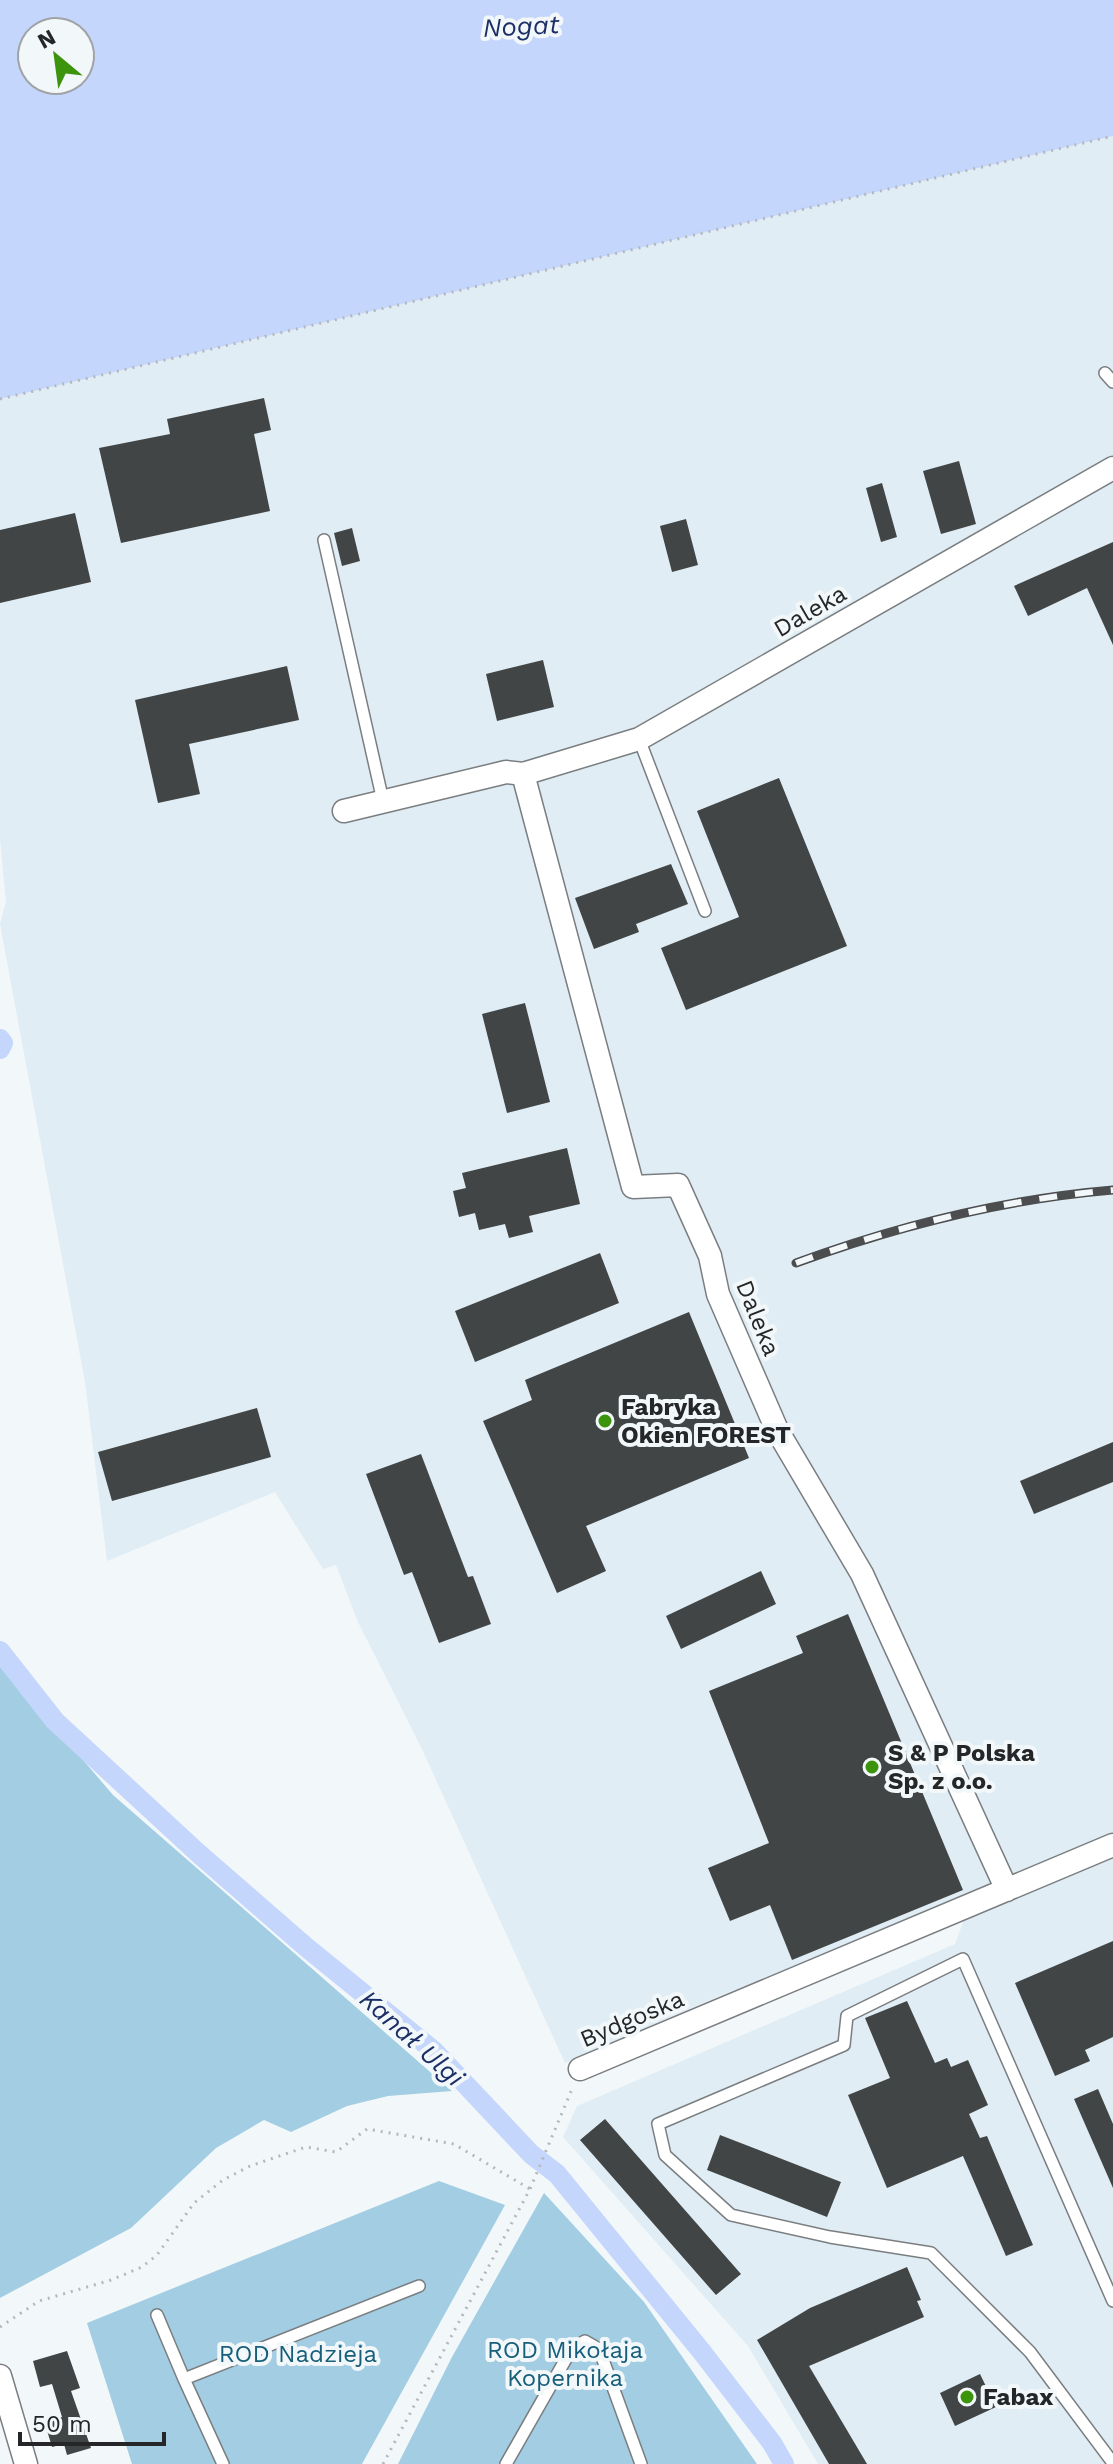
<svg xmlns="http://www.w3.org/2000/svg" width="1113" height="2464" font-family="'Work Sans',sans-serif">
<rect width="100%" height="100%" fill="#f2f7fa"/>
<!-- built -->
<path fill="#e0edf4" d="M1113,136v2328h-295l-70,-118 -185,-209 14,-31 378,-162 18,-49 -254,101 -154,67 -144,-316 -63,-125 -22,-57 -13,4 -48,-77 -168,69 -22,-179 -85,-458 6,-22 -6,-63v-440z"/>
<!-- green -->
<path fill="#a2cde3" d="M0,1663l113,132 339,296 -64,5 -41,10 -56,26 -27,-12 -48,28 -85,80 -131,70z
M439,2181l66,24 -143,259h-230l-45,-141z
M544,2193l100,109 113,162h-359l54,-107z"/>
<!-- water -->
<path fill="#c5d6fd" fill-rule="evenodd" d="M0,0h1113v136l-1113,263zM32,32h48v48h-48z"/>
<g fill="none" stroke-linecap="round" stroke-linejoin="round">
<!-- canal -->
<path stroke="#c5d6fd" stroke-width="20" d="M0,1039l3,4 -3,6
M0,1651l55,70 143,132 108,94 128,104 97,103 26,20 145,178 70,91 12,21"/>
</g>
<!-- building -->
<path fill="#414546" d="M264,398l7,32 -17,4 16,77 -149,32 -22,-95 71,-14 -3,-15z
M959,461l17,63 -35,10 -18,-63z
M882,483l15,54 -16,5 -15,-54z
M75,513l16,69 -91,21v-73z
M686,519l12,46 -26,7 -12,-46z
M352,528l8,33 -18,5 -8,-33z
M1113,542v103l-26,-57 -59,28 -14,-30z
M543,660l11,47 -57,14 -11,-47z
M287,666l12,54 -110,24 11,50 -42,9 -23,-103z
M779,778l68,168 -161,64 -25,-62 78,-31 -42,-106z
M671,864l17,40 -52,20 3,8 -45,17 -19,-51z
M525,1003l25,99 -43,11 -25,-99z
M567,1148l13,56 -51,12 4,16 -24,6 -4,-14 -26,6 -4,-17 -16,4 -6,-26 13,-3 -4,-15z
M600,1253l19,50 -144,59 -20,-51z
M689,1312l60,146 -163,68 20,45 -49,22 -74,-172 49,-21 -7,-20z
M257,1408l14,49 -159,44 -14,-49z
M1113,1442v40l-79,32 -14,-33z
M421,1454l47,123 5,-1 18,48 -52,19 -27,-71 -8,3 -38,-101z
M761,1571l15,33 -95,45 -15,-33z
M848,1614l115,276 -171,70 -22,-55 -40,16 -22,-53 61,-25 -60,-152 94,-38 -7,-17z
M1113,1941v96l-28,13 5,11 -35,15 -40,-93z
M907,2001l28,62 12,-5 4,9 17,-7 20,45 -19,9 11,24 7,-2 46,109 -27,11 -43,-100 -76,32 -39,-93 42,-17 -25,-60z
M1098,2089l15,35v64l-39,-89z
M605,2119l136,155 -25,21 -136,-155z
M720,2135l121,47 -14,35 -120,-47z
M907,2267l14,33 -4,1 7,16 -115,49 58,98h-38l-72,-124 53,-32z
M67,2351l13,37 -9,3 20,57 -24,7 -3,-11 -12,3 -6,-20 4,-2 -1,-4 13,-4 -10,-33 -12,3 -7,-26z
M980,2374l16,33 -41,19 -15,-33z"/>
<g fill="none" stroke-linecap="round" stroke-linejoin="round">
<!-- service casing -->
<g stroke="#7a7e80" stroke-width="14">
<path id="service" d="M1105,373l8,9
M324,540l59,261
M639,739l66,172
M1113,2301l-150,-342 -116,57 -3,29 -186,79 7,31 66,60 99,22 101,16 99,99 83,111
M157,2315l27,64
M223,2464l-39,-85 235,-93
M506,2464l65,-114 14,-9 14,8 42,115"/>
</g>
<!-- minor casing -->
<g stroke="#7a7e80" stroke-width="25">
<path id="minor" d="M523,774l116,-35 474,-271
M344,811l162,-39 17,2 110,413 45,-2 32,71 8,38 59,136 85,144 145,316
M580,2069l533,-224
M0,2376l26,88"/>
</g>
<!-- path -->
<path stroke="#b4b8ba" stroke-width="3" stroke-dasharray="2 6" stroke-linecap="butt" d="M0,399l1113,-263
M0,2327l39,-26 72,-21 31,-13 15,-12 37,-52 29,-23 27,-14 56,-19 30,5 31,-23 87,15 76,45
M383,2464l147,-275 42,-100"/>
<!-- service -->
<use href="#service" stroke="#fff" stroke-width="11"/>
<!-- minor -->
<use href="#minor" stroke="#fff" stroke-width="22"/>
<!-- rail casing -->
<g stroke="#4c4d4f" stroke-width="9">
<path id="rail" d="M796,1263c101,-37 209,-64 317,-73"/>
</g>
<!-- rail -->
<use href="#rail" stroke="#f2f7fa" stroke-width="6" stroke-dasharray="18" stroke-linecap="butt"/>
</g>
<!-- markers -->
<g fill="#3b940b" stroke="#f2f7fa" stroke-width="3">
<circle cx="605" cy="1421" r="8"/>
<circle cx="872" cy="1767" r="8"/>
<circle cx="967" cy="2397" r="8"/>
</g>
<g text-anchor="middle" stroke-width="8" stroke-linejoin="round" paint-order="stroke">
<!-- street labels -->
<g font-size="24" fill="#252627" stroke="#f2f7fa">
<text transform="translate(810 611) rotate(-30)" y="8">Daleka</text>
<text transform="translate(758 1318) rotate(68)" y="8">Daleka</text>
<text transform="translate(632 2019) rotate(-23)" y="8">Bydgoska</text>
</g>
<!-- poi labels -->
<g font-size="24" font-weight="bold" fill="#252627" stroke="#f2f7fa" text-anchor="start">
<text x="621" y="1415">Fabryka<tspan x="621" dy="28">Okien FOREST</tspan></text>
<text x="888" y="1761">S &amp; P Polska<tspan x="888" dy="28">Sp. z o.o.</tspan></text>
<text x="983" y="2405">Fabax</text>
</g>
<!-- park labels -->
<g font-size="24" fill="#175e7a" stroke="#f2f7fa">
<text x="565" y="2358">ROD Mikołaja<tspan x="565" dy="28">Kopernika</tspan></text>
<text x="298" y="2362">ROD Nadzieja</text>
</g>
<!-- water labels -->
<g font-size="26" font-style="italic" fill="#1b2e66" stroke="#f2f7fa">
<text transform="translate(521 26) rotate(-3)" y="9">Nogat</text>
<text transform="translate(412 2038) rotate(42)" y="9">Kanał Ulgi</text>
</g>
</g>
<!-- north arrow -->
<g transform="translate(56 56) rotate(331)"><circle r="38" fill="#f2f7fa" stroke="#a0a3a6" stroke-width="2"/>
<path d="M0-6L14 30L0 20L-14 30Z" fill="#3b940b"/>
<text y="-12" font-size="22" font-weight="bold" text-anchor="middle" fill="#252627">N</text>
</g>
<!-- scale -->
<path d="M20 2432v12h144v-12" fill="none" stroke="#252627" stroke-width="4"/>
<text x="32" y="2432" font-size="24" fill="#252627" stroke="#f2f7fa" stroke-width="6" paint-order="stroke">50 m</text>
</svg>
